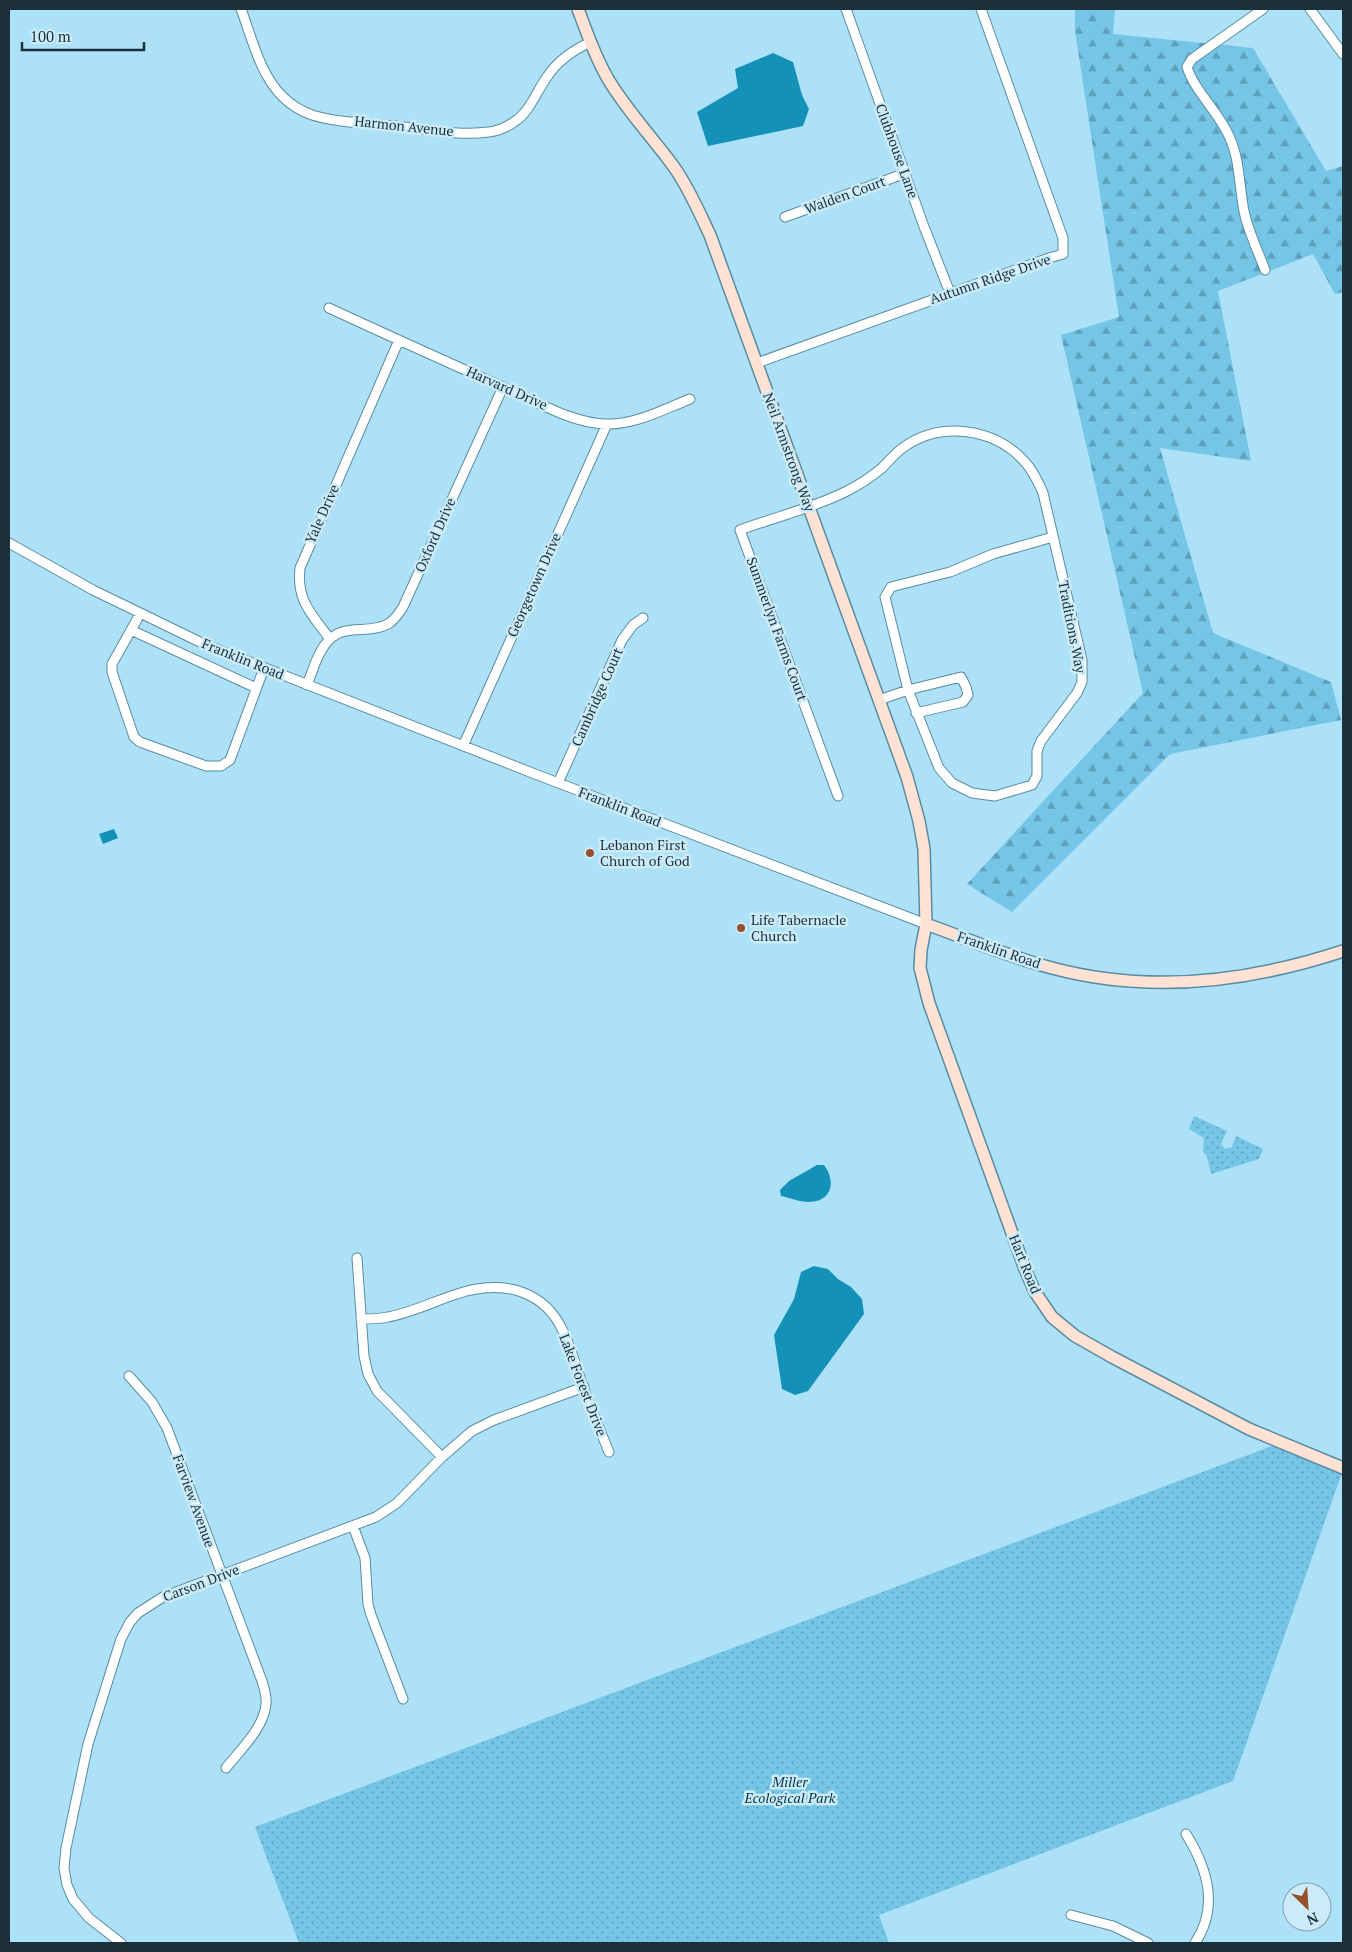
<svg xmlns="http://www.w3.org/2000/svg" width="1352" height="1952" font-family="'PT Serif',serif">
<defs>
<pattern id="grass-dots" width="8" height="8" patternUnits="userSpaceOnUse" patternTransform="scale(1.25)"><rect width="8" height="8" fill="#74c5e6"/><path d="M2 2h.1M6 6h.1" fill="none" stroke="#5ea0bb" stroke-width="1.8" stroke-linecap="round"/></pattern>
<pattern id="forest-firs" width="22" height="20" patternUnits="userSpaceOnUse" patternTransform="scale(1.25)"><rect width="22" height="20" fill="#74c5e6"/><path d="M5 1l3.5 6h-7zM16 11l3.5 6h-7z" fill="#5ea0bb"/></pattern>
</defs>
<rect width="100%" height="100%" fill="#ade1f8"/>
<!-- grass -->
<path fill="url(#grass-dots)" d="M1194,1116l33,15 -6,13 4,5 7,-2 4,-11 27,13 -4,10 -48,15 -4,-18 -4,-4 1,-14 -15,-9z
M1280,1443l63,27 -110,311 -354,134 10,28h-590l-44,-116z"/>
<!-- forest -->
<path fill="url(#forest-firs)" d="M1075,9h40l-2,25 140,14 73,123 17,-5v126l-8,2 -22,-40 -95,37 33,170 -91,-13 53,185 118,49 10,38 -171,34 -158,158 -45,-28 176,-191 -82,-358 58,-18 -44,-286z"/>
<!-- water -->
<path fill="#1491b8" d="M773,53l20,9 9,33 7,14 -6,17 -95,20 -11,-34 41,-24 -3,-19z
M114,829l4,9 -15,6 -4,-10z
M817,1165h7c13,17 7,37 -15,37 -9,0 -19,-4 -28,-6l-1,-6 9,-9z
M814,1266l14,3 10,10 13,8 11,12 2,15 -56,77 -13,4 -13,-6 -8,-54 20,-36 7,-27z"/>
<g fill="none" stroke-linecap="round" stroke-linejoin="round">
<!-- street casing -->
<g stroke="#598ca1" stroke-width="11">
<path id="street" d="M241,9c11,29 19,66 42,88 8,8 18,14 29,18 26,8 56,8 83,11 30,3 64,10 94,6 9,-1 18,-5 25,-10 16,-10 22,-30 33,-45 11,-17 26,-27 44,-35
M846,9l77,215 27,69
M1263,9l-71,50 -5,8c8,25 31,44 42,69 11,23 10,50 15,75 4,20 14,40 21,59
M1310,9l33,45
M785,217l121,-44
M329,308c58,27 116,53 174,79 31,13 70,37 104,37 28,1 57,-15 83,-25
M757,363l292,-105 14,-4v-16l-82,-229
M9,543l84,47 111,54 331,130 391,150
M140,614l-28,50v8l22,65 6,5 66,24h15l9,-6 34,-92
M131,630l125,58
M330,639c-18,-24 -34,-39 -30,-71l99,-228
M307,685c5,-12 9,-28 17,-39 18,-26 42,-10 64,-22 7,-4 11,-11 15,-17l100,-220
M916,713l47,-11 5,-7 -2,-8 -5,-10 -53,13 -23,-93 6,-10 59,-15 43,-18 60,-17
M463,746l144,-322
M558,783l64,-143 11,-15 10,-7
M838,796l-98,-266c35,-13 74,-22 107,-39 12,-6 24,-14 35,-23 7,-7 13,-15 22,-21 37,-26 90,-19 120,14 9,9 14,21 19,32l39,167v22l-5,11 -36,48 -4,10v25l-5,9 -37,11 -23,-3 -20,-10 -13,-15 -31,-78 -29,10
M357,1258l7,98 4,18 9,17 65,66
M361,1319c9,0 18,0 27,-2 27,-5 52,-19 79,-26 40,-10 78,1 96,40 7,15 12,31 17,47 9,25 19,50 29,74
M129,1376l23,26 15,26 95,253c2,7 5,15 4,23 -2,24 -26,46 -40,64
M353,1526l12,32 3,46 3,11 32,84
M1186,1834c22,35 33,73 9,109
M1071,1915l42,11 35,17
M121,1943l-32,-25 -16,-19 -6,-14 -3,-17 2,-20 22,-104 33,-105 9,-17 8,-9 25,-16 213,-80 21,-14 45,-46 30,-26 22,-11 90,-33"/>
</g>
<!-- secondary casing -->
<g stroke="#598ca1" stroke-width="14">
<path id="secondary" d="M578,9c9,24 17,48 30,70 19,32 45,59 66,88 15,21 25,45 36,68l197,542 12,44 5,28 2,75 -5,26 -1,18 9,35 96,266 10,23 17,25 23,19 37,21 137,72 94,39
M926,924c42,15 83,33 126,44 97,26 197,14 291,-17"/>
</g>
<!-- street -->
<use href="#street" stroke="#fff" stroke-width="9"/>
<!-- secondary -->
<use href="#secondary" stroke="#ffe2d3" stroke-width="11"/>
</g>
<!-- markers -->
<g fill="#964f2a" stroke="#ccebf9" stroke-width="2">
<circle cx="590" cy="853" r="5"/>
<circle cx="741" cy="928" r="5"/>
</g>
<g text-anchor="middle" stroke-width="5" stroke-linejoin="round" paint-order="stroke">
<!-- street labels -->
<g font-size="14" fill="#1b3039" stroke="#ccebf9">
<text transform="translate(404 126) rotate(6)" y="5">Harmon Avenue</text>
<text transform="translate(897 151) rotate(70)" y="5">Clubhouse Lane</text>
<text transform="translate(845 195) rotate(-20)" y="5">Walden Court</text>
<text transform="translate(990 279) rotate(-19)" y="5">Autumn Ridge Drive</text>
<text transform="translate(507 388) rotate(24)" y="5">Harvard Drive</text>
<text transform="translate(789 452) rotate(70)" y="5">Neil Armstrong Way</text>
<text transform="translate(322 514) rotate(-66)" y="5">Yale Drive</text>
<text transform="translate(435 535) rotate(-66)" y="5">Oxford Drive</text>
<text transform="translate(534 585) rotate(-66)" y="5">Georgetown Drive</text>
<text transform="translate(1072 627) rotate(79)" y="5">Traditions Way</text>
<text transform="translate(777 629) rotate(70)" y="5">Summerlyn Farms Court</text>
<text transform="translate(243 659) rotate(22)" y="5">Franklin Road</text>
<text transform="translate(597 697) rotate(-66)" y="5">Cambridge Court</text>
<text transform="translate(620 807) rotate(21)" y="5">Franklin Road</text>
<text transform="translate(999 950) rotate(19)" y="5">Franklin Road</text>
<text transform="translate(1025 1264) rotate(68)" y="5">Hart Road</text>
<text transform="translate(583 1385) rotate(69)" y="5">Lake Forest Drive</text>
<text transform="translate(194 1501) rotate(70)" y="5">Farview Avenue</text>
<text transform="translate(201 1583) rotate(-21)" y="5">Carson Drive</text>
</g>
<!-- poi labels -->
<g font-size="14" fill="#1b3039" stroke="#ccebf9" text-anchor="start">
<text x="600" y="850">Lebanon First<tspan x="600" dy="16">Church of God</tspan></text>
<text x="751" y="925">Life Tabernacle<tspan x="751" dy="16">Church</tspan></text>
</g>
<!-- park labels -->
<g font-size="14" font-style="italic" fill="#043647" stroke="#ccebf9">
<text x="790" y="1787">Miller<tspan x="790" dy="16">Ecological Park</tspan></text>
</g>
</g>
<!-- border -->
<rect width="1352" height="1952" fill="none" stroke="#1b3039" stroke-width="20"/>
<!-- north arrow -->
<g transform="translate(1307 1907) rotate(155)"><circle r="24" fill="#ccebf9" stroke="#85a0ac"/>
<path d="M0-4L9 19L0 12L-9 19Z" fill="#964f2a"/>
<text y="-8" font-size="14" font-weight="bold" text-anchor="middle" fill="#1b3039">N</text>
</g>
<!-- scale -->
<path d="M22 42v8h122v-8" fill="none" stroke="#1b3039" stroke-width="2.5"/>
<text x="30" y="42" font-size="15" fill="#1b3039" stroke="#ccebf9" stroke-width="4" paint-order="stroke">100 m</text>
</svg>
